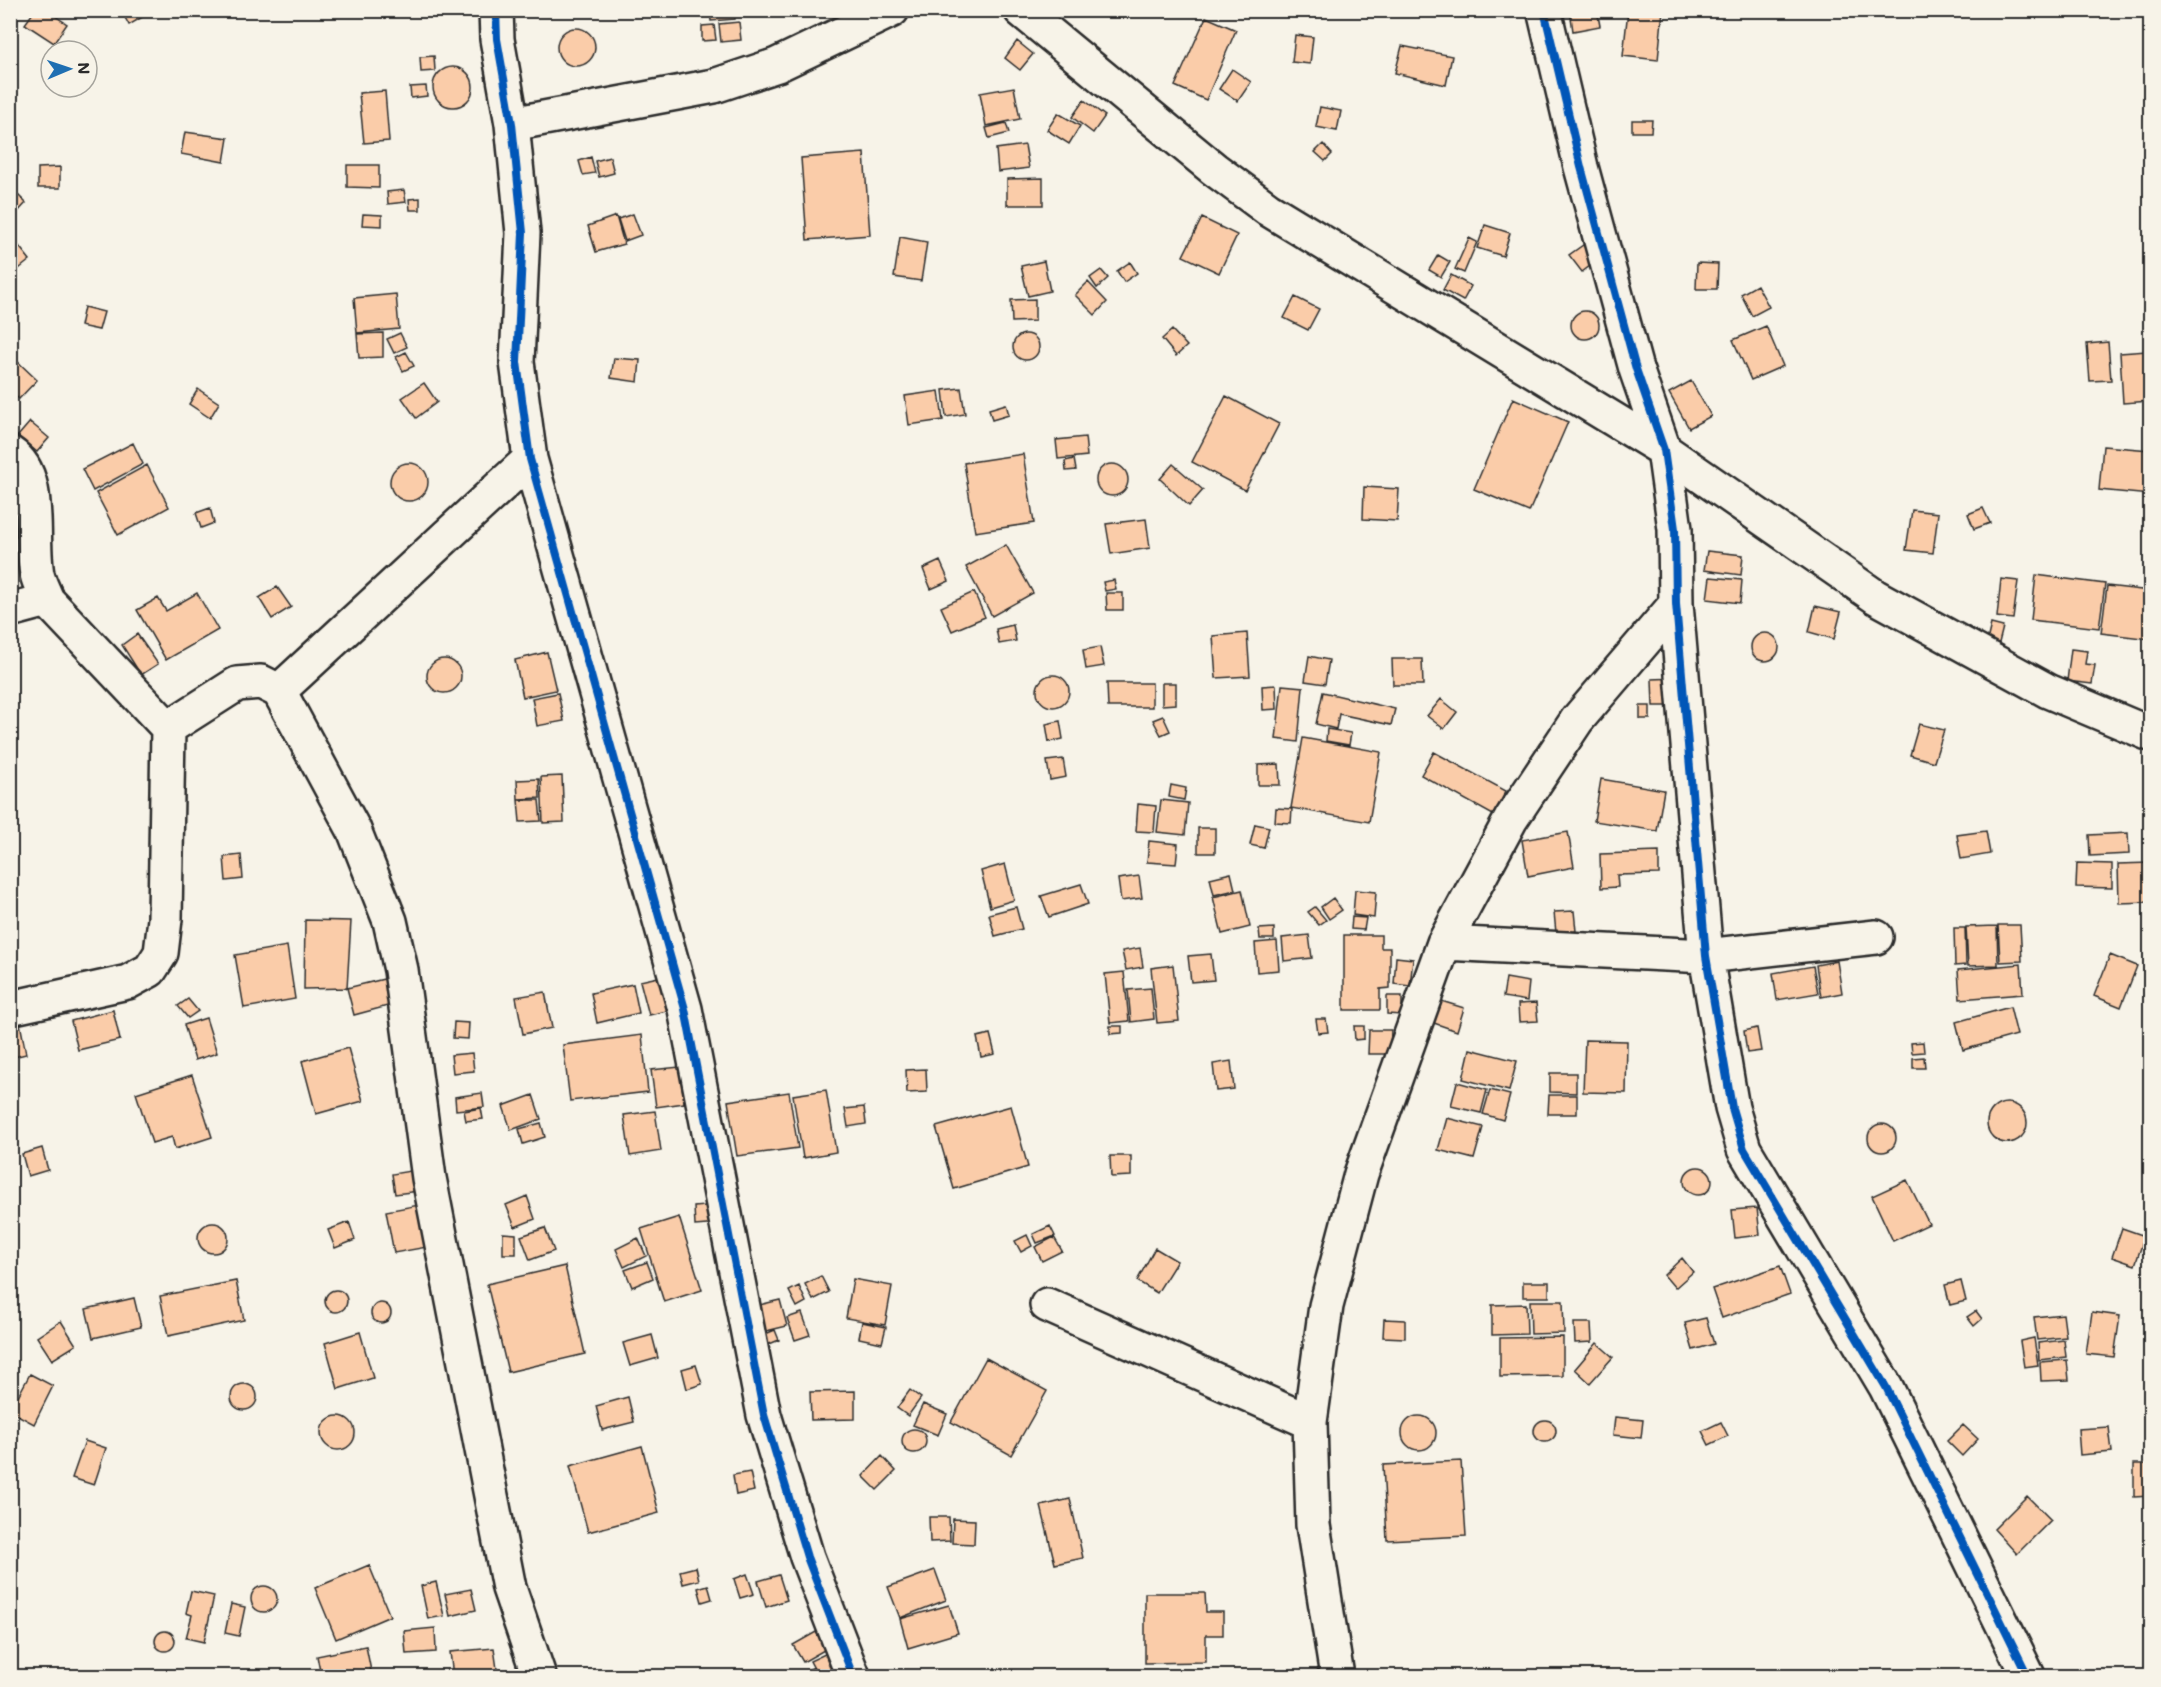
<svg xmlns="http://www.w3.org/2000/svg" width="2161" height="1687" font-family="Mali,sans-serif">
<rect width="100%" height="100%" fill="#f7f3e8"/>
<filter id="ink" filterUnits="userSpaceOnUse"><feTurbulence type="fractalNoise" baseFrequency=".0167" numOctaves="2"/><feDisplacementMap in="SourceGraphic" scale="12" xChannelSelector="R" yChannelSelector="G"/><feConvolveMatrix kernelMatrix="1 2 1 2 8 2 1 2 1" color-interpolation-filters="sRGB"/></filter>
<g filter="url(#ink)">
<!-- building -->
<path fill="#facca9" stroke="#2b2b2b" stroke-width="1.5" d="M35,10h11l21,14 -13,19 -29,-19z
M121,10h23l2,5 -17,10z
M335,10h28v5h-28z
M710,10h24l1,9 -24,2z
M1570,10h27l3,16 -27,5z
M1628,10h35l-5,50 -35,-4z
M1206,17l30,13 -30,70 -31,-14z
M739,22l2,18 -20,2 -2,-18z
M714,25l2,15 -14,1v-15z
M557 47a19 19 0 1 1 38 0a19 19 0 1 1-38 0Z
M1295,35l18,2 -3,27 -18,-2z
M1017,41l16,13 -13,16 -15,-12z
M1402,46l50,10 -6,29 -51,-12z
M434,56l1,15 -14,1 -1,-15z
M433 87a20 20 0 1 1 40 0a20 20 0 1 1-40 0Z
M1232,69l19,13 -13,19 -19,-12z
M426,86l1,10 -16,2 -1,-11z
M1014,87l6,32 -34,7 -6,-33z
M385,91l4,50 -25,2 -5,-50z
M1084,100l21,16 -12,17 -21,-16z
M1320,107l21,4 -4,20 -21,-4z
M1058,113l22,13 -11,18 -22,-14z
M1632,120h20l-1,12h-19z
M1006,123l3,10 -20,5 -3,-10z
M185,132l43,6 -4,24 -43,-8z
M1323,144l9,10 -7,7 -10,-9z
M1025,145l4,23 -31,4 -2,-23z
M864,153l6,82 -63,5 -6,-82z
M591,157l4,16 -12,2 -4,-14z
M610,157l4,16 -15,4 -4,-16z
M347,165h32v23l-32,-1z
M60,167v21h-22v-20z
M1043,178v27h-36v-26z
M13,190l13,13 -11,12 -5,-5z
M404,190l2,12 -18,2 -1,-12z
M420,198v12h-10l-1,-11z
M363,214l19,1v11l-20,-1z
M633,214l8,21 -16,6 -7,-22z
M616,216l8,28 -28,8 -8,-26z
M1202,218l35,17 -18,38 -36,-17z
M1485,225l25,8 -7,23 -26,-8z
M900,237l27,5 -6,39 -27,-4z
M1469,238l8,4 -13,31 -9,-4z
M14,240l16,20 -20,16v-33z
M1583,245l12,17 -13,10 -13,-17z
M1438,255l12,7 -9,15 -12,-7z
M1044,261l6,30 -22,5 -7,-30z
M1130,262l7,11 -13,9 -7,-11z
M1697,263l21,1 -1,25h-21z
M1101,270l7,8 -11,10 -7,-10z
M1451,275l20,11 -8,15 -20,-11z
M1088,282l19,20 -12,13 -20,-20z
M1757,285l12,22 -17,9 -11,-22z
M396,294l3,35 -42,4 -3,-35z
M1295,297l24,12 -11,21 -24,-12z
M1035,299v22l-23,1 -1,-22z
M84,307l20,5 -5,18 -19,-4z
M1571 325a14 14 0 1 1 28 0a14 14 0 1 1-28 0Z
M1766,326l17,40 -32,14 -18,-40z
M1172,330l15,16 -11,10 -14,-17z
M383,333v24l-24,1 -2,-24z
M400,333l7,14 -13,6 -7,-14z
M1013 347a13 13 0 1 1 26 0a13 13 0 1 1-26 0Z
M2108,342l3,38 -21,1 -3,-37z
M2147,351l3,50 -27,2 -3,-50z
M406,352l8,14 -11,5 -7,-14z
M614,358l26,2 -2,22 -27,-4z
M16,360l21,20 -18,19 -9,-8v-25z
M1691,381l20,35 -22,12 -20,-35z
M424,383l13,19 -21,16 -14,-20z
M961,388l4,26 -19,3 -3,-27z
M198,389l21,14 -9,15 -21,-14z
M939,391l4,29 -34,5 -4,-29z
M1226,396l53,28 -34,66 -53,-28z
M1513,398l55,24 -39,90 -55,-23z
M1006,404l3,11 -17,5 -3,-11z
M30,422l19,16 -12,14 -19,-16z
M1085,437l2,19 -29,3 -2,-19z
M133,443l10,21 -50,27 -11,-22z
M2103,446l47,4v45l-51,-5z
M1023,454l11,69 -59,9 -11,-69z
M1074,459l2,11 -10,1 -1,-10z
M390 482a19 19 0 1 1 38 0a19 19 0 1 1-38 0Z
M1096 480a16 16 0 1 1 32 0a16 16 0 1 1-32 0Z
M1173,464l30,26 -14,16 -29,-27z
M147,465l22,42 -51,28 -22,-42z
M1364,487l35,2 -2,32 -34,-2z
M15,500l1,37h-6v-36z
M210,508l4,15 -13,5 -5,-15z
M1983,508l7,15 -16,6 -6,-15z
M1912,510l26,3 -5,40 -27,-3z
M1146,519l4,29 -39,6 -5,-30z
M1006,545l27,48 -41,23 -26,-49z
M1707,551l36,4 -2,20 -37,-5z
M940,561l9,20 -18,8 -8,-20z
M2036,575l69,9 -6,44 -68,-8z
M1710,577l32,3 -2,23 -33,-4z
M2001,579l17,2 -5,38 -16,-2z
M1114,580l2,9 -11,2 -2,-9z
M2107,586l43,5v48l-49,-6z
M277,587l14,20 -19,12 -13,-21z
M974,592l11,25 -33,14 -11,-24z
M197,593l21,37 -52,30 -29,-50 21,-12 8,13z
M1106,593h17v17h-16z
M1815,606l26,6 -7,27 -25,-7z
M1991,624l12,3 -4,16 -12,-2z
M1013,625l3,16 -17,3 -3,-15z
M1751 647a14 14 0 1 1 28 0a14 14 0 1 1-28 0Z
M1247,633l3,43 -34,2 -3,-42z
M137,634l21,30 -17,11 -19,-30z
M1100,647l4,19 -18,3 -3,-19z
M2071,649l16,2 -2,13 10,1 -3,19 -25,-3z
M547,652l9,38 -33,7 -8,-37z
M1309,656l20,4 -4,24 -20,-3z
M427 676a17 17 0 1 1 34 0a17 17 0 1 1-34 0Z
M1392,659h30l1,26h-30z
M1037 691a16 16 0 1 1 32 0a16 16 0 1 1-32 0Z
M1678,678l1,28h-26l-1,-27z
M1107,683h45v24h-44z
M1162,683h14v21l-14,1z
M1276,685l1,24 -14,1 -1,-24z
M1282,685l21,2 -5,55 -22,-3z
M1323,692l72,17 -4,16 -52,-11 -3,15 -20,-5z
M558,693l6,28 -27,5 -5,-28z
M1441,699l16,13 -13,17 -17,-13z
M1640,706h10v13h-10z
M1163,716l7,15 -9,4 -8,-15z
M1060,721l3,18 -14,3 -3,-18z
M1919,724l25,6 -10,32 -24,-7z
M1327,729l24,4 -2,12 -23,-4z
M1303,738l78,14 -12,70 -78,-14z
M1434,752l72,39 -13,24 -72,-40z
M1063,759l3,18 -16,3 -3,-19z
M1279,764l1,21h-22v-20z
M562,776l2,46 -21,1 -2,-46z
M539,779l1,19 -22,1 -1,-19z
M1601,779l63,11 -7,41 -63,-10z
M1171,785l15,3 -2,12 -15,-3z
M518,800h21l2,21 -21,1z
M1161,800l27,3 -3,32 -28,-3z
M1138,804l18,2 -2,26 -18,-1z
M1276,808l16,1 -1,14 -16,-1z
M1255,824l14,3 -5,21 -14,-3z
M1198,828h17v25h-17z
M1986,831l4,23 -29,5 -4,-24z
M1568,832l6,35 -46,9 -6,-36z
M2128,833l1,21 -39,2 -1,-21z
M1149,841l29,3 -2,20 -29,-2z
M1659,852v22l-42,1 1,12 -17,1 -1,-34z
M241,855l2,24 -17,2 -2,-24z
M2077,863l35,1v24l-36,-1z
M2150,863v39l-31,1 -1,-39z
M1005,864l9,36 -24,7 -9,-36z
M1231,873l4,17 -21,5 -4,-17z
M1139,876l3,22 -21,3 -3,-22z
M1081,884l7,20 -39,13 -8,-21z
M1242,890l8,37 -28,7 -9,-37z
M1355,890l21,2 -2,26 -21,-3z
M1333,898l9,12 -13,9 -8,-12z
M1016,907l6,22 -27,7 -6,-22z
M1315,907l11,13 -7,5 -11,-13z
M1574,911l2,20 -20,2 -2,-21z
M1352,917l14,1 -2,12 -13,-1z
M305,920l46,1 -4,67 -43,1z
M1998,925h22l2,36 -22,1z
M1997,926l1,39 -30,1 -2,-39z
M1274,928v11h-14l-1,-10z
M1954,928h11l1,37 -11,1z
M1309,935l3,23 -28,3 -2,-23z
M1344,935h37v13h9v40l-10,1v21h-36z
M1277,941l2,29 -22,2 -2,-29z
M287,946l8,53 -51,9 -9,-53z
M1140,948l3,19 -17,3 -4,-19z
M1211,954l3,26 -23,2 -3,-26z
M2110,955l27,11 -16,41 -27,-11z
M1396,957l17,2 -3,27 -16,-2z
M1837,961l5,32 -21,4 -5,-32z
M2021,964l2,30 -63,5 -2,-29z
M1173,965l6,56 -22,2 -6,-55z
M1813,966l5,27 -41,7 -4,-27z
M1124,972l5,49 -19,2 -5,-49z
M663,976l8,34 -22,5 -9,-34z
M388,978l7,26 -41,11 -7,-27z
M1506,978l23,4 -2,19 -24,-4z
M633,984l6,29 -42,10 -6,-30z
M1151,988l3,31 -23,3 -3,-32z
M545,992l7,36 -29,6 -7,-37z
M1387,996h15v19l-15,-1z
M188,999l10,12 -10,7 -10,-12z
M1438,1000l26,8 -7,23 -26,-9z
M1536,1003l2,18 -19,1 -1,-18z
M2010,1007l7,28 -54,15 -7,-28z
M113,1010l7,30 -42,10 -7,-29z
M206,1018l11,35 -22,7 -11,-35z
M1316,1019h10l2,13 -10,1z
M454,1022l15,1 -1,16 -15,-1z
M20,1023l6,31 -16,4v-33z
M1110,1026h12v7l-12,1z
M1354,1026h10v13l-9,1z
M1757,1028l4,23 -14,2 -3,-22z
M1369,1030h22l-1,24h-22z
M990,1034l5,20 -14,3 -4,-20z
M642,1035l6,57 -78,9 -7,-56z
M1585,1040l42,1 -1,52 -43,-1z
M1923,1042l1,10 -12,1 -1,-10z
M348,1048l15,53 -47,13 -14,-53z
M1470,1049l47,12 -8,30 -46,-12z
M472,1053l2,18 -21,2 -2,-18z
M1924,1057l1,11h-12v-10z
M1231,1061l3,28 -18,2 -3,-27z
M680,1067l4,36 -28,4 -5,-37z
M926,1069l1,23 -20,1 -1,-23z
M1550,1073h26v20l-26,-1z
M192,1075l20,62 -37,12 -3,-12 -20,6 -16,-50z
M1457,1082l30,8 -6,23 -30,-7z
M826,1090l10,62 -33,6 -10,-63z
M1490,1090l20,5 -7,25 -20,-6z
M789,1092l9,56 -61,8 -9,-55z
M482,1093l2,14 -28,3 -1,-13z
M533,1095l8,24 -30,11 -8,-24z
M1549,1095h28v19h-29z
M1987 1123a20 20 0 1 1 40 0a20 20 0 1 1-40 0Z
M1011,1106l17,61 -74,22 -18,-62z
M864,1107l2,17 -18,3 -3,-18z
M481,1108l2,11 -17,2 -2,-10z
M655,1111l6,40 -31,5 -6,-41z
M1447,1118l36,9 -9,32 -36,-9z
M541,1123l4,14 -22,7 -4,-15z
M1868 1138a14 14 0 1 1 28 0a14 14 0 1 1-28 0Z
M42,1148l6,22 -20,6 -6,-22z
M1110,1156h21v20l-20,1z
M1684 1181a14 14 0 1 1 28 0a14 14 0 1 1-28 0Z
M416,1170l3,21 -24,3 -3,-20z
M1907,1180l22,44 -36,17 -21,-45z
M527,1196l8,23 -20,8 -9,-22z
M419,1205l8,42 -33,6 -8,-42z
M717,1205l2,19 -24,2 -1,-19z
M1757,1208l3,27 -25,3 -3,-28z
M679,1217l23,73 -38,12 -23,-73z
M349,1222l6,18 -20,8 -7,-18z
M198 1238a15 15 0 1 1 30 0a15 15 0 1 1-30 0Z
M1050,1226l5,10 -18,7 -4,-9z
M545,1228l9,23 -24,9 -9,-24z
M2122,1228l23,8 -10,29 -23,-8z
M503,1233l13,1v20h-13z
M1027,1235l5,11 -11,6 -6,-11z
M1054,1237l8,14 -20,10 -7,-14z
M638,1238l8,18 -22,11 -8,-18z
M1155,1248l22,13 -20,32 -20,-12z
M1682,1258l11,14 -18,16 -11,-13z
M647,1262l6,16 -21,9 -7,-17z
M565,1266l20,88 -77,18 -21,-88z
M1780,1266l10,28 -68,24 -10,-29z
M821,1276l8,16 -16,8 -8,-16z
M853,1279l39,7 -7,39 -39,-7z
M236,1281l8,39 -76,16 -8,-40z
M1961,1281l5,20 -16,4 -5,-20z
M1523,1282h26v15h-26z
M799,1286l7,16 -9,5 -8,-16z
M325 1301a11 11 0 1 1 22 0a11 11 0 1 1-22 0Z
M134,1298l7,29 -48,11 -7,-29z
M780,1300l7,26 -25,6 -7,-26z
M1530,1301h33l1,32 -33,1z
M371 1313a10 10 0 1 1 20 0a10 10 0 1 1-20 0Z
M1526,1304l1,30 -35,1v-30z
M1976,1311l6,8 -8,7 -7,-9z
M2092,1312l28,4 -6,41 -28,-3z
M802,1313l8,22 -15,5 -8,-22z
M2063,1314l3,23 -29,3 -3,-23z
M1706,1318l8,26 -21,6 -8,-27z
M1384,1319l21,1v18l-22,-1z
M61,1321l15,24 -24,15 -15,-23z
M862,1322l24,5 -4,16 -23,-5z
M1574,1323h17l1,19 -17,1z
M775,1330l4,10 -12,5 -4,-10z
M360,1332l13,46 -35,11 -13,-46z
M652,1335l6,23 -28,8 -7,-23z
M1563,1337v39l-63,1v-39z
M2034,1338l4,27 -14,2 -4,-26z
M2064,1340l2,17 -27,3 -1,-17z
M1597,1343l16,14 -23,26 -15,-14z
M986,1358l61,33 -36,64 -60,-33z
M2067,1360l2,20 -28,1 -1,-19z
M696,1365l6,19 -15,5 -5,-20z
M30,1374l23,12 -19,38 -24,-13z
M231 1397a13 13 0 1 1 26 0a13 13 0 1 1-26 0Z
M910,1390l11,8 -13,18 -11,-8z
M855,1391v28l-44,1 -1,-28z
M628,1397l6,25 -32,8 -6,-24z
M923,1404l24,10 -9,21 -25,-10z
M321 1433a17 17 0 1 1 34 0a17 17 0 1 1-34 0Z
M1402 1433a17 17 0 1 1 34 0a17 17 0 1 1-34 0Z
M1615,1417l28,3 -2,18 -28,-3z
M1534 1431a11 11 0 1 1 22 0a11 11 0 1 1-22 0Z
M1721,1422l7,14 -19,9 -7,-14z
M1963,1425l15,14 -16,17 -15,-15z
M2109,1427l3,25 -32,3 -2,-26z
M902 1441a12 12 0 1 1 24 0a12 12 0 1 1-24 0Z
M85,1441l21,7 -12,37 -22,-7z
M642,1446l17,67 -71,19 -18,-66z
M882,1456l14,15 -19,19 -14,-14z
M1461,1461l5,75 -79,4 -4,-75z
M2134,1464h16v32l-16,1z
M750,1472l4,19 -18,4 -3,-20z
M2027,1496l24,24 -34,34 -23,-25z
M1070,1499l13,59 -28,6 -14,-58z
M929,1517h20l1,24 -20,1z
M953,1519l22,1 -1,24 -22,-1z
M369,1565l21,51 -54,23 -21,-51z
M696,1567l3,13 -16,4 -3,-13z
M935,1570l11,30 -46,18 -12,-31z
M747,1574l7,20 -14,4 -6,-19z
M779,1575l8,25 -21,7 -8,-26z
M436,1582l8,34 -16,3 -7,-33z
M708,1585l4,14 -10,3 -4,-14z
M251 1599a13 13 0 1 1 26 0a13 13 0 1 1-26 0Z
M471,1589l5,21 -26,6 -5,-22z
M191,1591l23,5 -10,46 -18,-4 6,-23 -6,-2z
M1145,1593h60l1,19h17v23h-17v27l-61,1z
M231,1604l14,3 -6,29 -14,-3z
M949,1605l9,28 -50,15 -8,-29z
M435,1628l1,24 -30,2 -2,-23z
M155 1641a10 10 0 1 1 20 0a10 10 0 1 1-20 0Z
M816,1632l10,17 -23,13 -10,-17z
M366,1646l6,30h-51l-4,-20z
M494,1648l4,28h-45l-3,-24z
M827,1653l7,15 -16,8 -8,-15z
M620,1668l10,1 7,7h-27z
M812,1668l4,8h-23z
M1787,1670l1,6h-26l-1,-2z"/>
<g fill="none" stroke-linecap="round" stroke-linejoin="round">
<!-- minor casing -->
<g stroke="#2b2b2b" stroke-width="38">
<path id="minor" d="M496,10l1,29 15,85 11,109 -6,129 13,97 155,550 79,406 43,142 46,119
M1021,10l193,159 54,40 396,241 212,147 172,94 102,43
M1544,10l37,157 55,202 28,81 11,79 1,75 30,352 26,152 12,41 142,238 142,289
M512,124l202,-38 63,-21 115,-55
M10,453c34,22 20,85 27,121 2,9 7,18 10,26l121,128 69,-44 24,-2 18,9 75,139 36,91 11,49 28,208 80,410 30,88
M10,610l37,-10
M279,691l251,-232
M1444,943l262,13 170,-19
M10,1008l118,-26 22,-12 11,-17 4,-34 3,-191
M1047,1305l263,117
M1337,1676l-24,-151 -3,-103 16,-116 35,-132 83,-231 67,-124 66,-99 99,-116"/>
</g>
<!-- minor -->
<use href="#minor" stroke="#f7f3e8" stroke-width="33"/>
<!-- cycleway casing -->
<g stroke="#f7f3e8" stroke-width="11">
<path id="cycleway" d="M496,10l1,29 15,85 11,109 -6,129 13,97 155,550 79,406 43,142 46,119
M1544,10l37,157 55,202 28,81 11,79 1,75 30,352 26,152 12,41 142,238 142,289"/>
</g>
<!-- cycleway -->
<use href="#cycleway" stroke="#0057b8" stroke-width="8"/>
</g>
</g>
<!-- margin -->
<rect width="2161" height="1687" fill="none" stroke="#f7f3e8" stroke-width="36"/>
<rect x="18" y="18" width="2125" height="1651" fill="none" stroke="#2b2b2b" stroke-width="2" filter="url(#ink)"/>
<!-- north arrow -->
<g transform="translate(69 69) rotate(88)"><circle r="28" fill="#f7f3e8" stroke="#a5a39c" stroke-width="1.5"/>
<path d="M0-4.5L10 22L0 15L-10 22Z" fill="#1f6fb2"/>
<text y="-9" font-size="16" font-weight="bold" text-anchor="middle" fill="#2b2b2b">N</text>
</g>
</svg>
